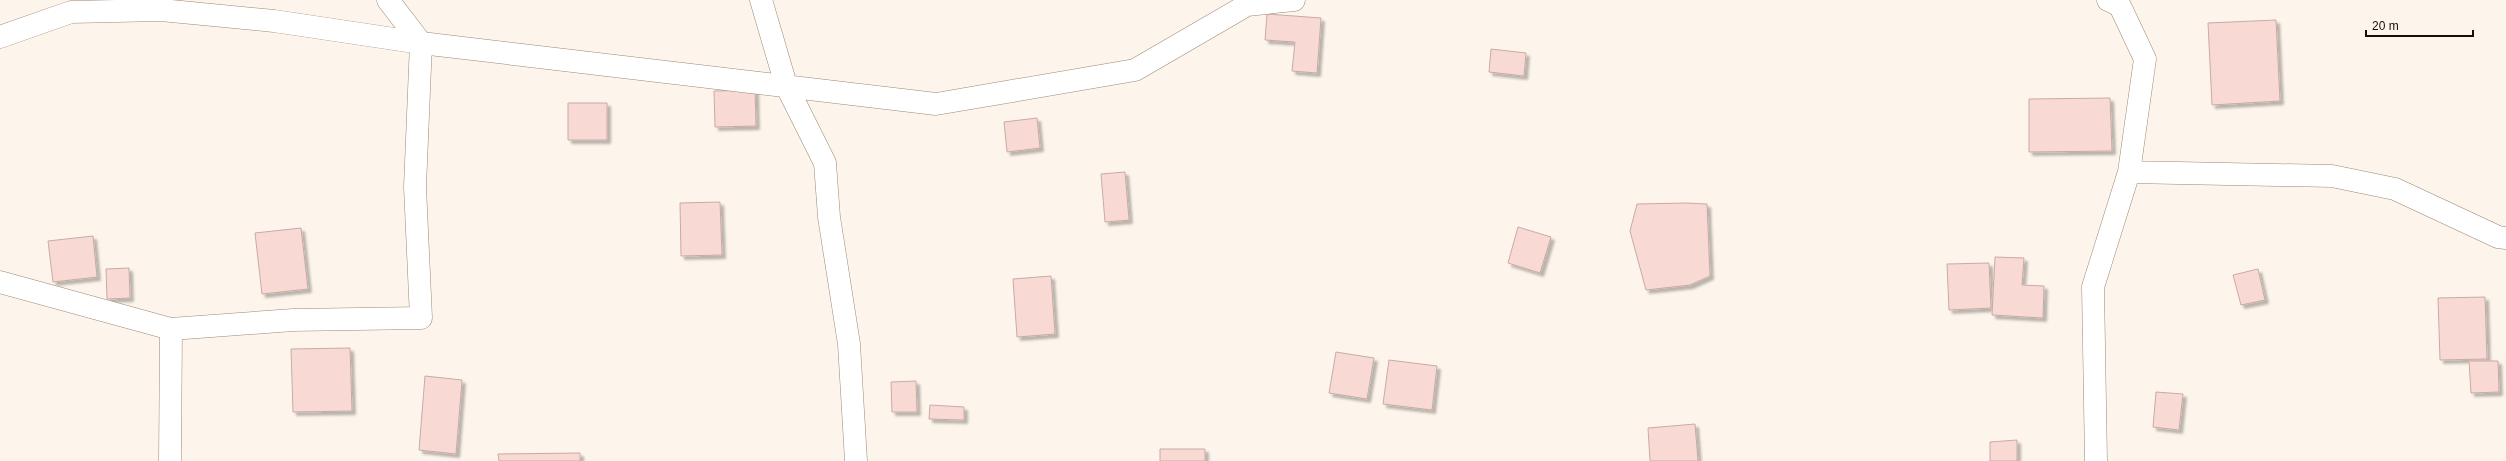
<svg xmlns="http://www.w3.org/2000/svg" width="2506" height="461" font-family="Arial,sans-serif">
<defs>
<filter id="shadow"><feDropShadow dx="3.5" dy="3.5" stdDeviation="1" flood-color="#0004"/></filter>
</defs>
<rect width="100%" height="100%" fill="#fdf5ec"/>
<!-- building -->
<path fill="#f9d9d4" stroke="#c8aaa5" filter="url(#shadow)" d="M1267,14l54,4 -4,55 -25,-2 3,-29 -30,-2z
M2276,20l4,81 -68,4 -4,-82z
M1491,49l35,4 -2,23 -35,-4z
M755,90l1,36 -41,1 -1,-36z
M2110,98l2,53 -83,1v-53z
M568,103h39v37h-39z
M1037,118l3,30 -33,4 -3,-30z
M1125,172l4,48 -24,2 -4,-48z
M720,202l2,53 -41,1 -1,-53z
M1686,203l21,1 3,72 -20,9 -44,5 -16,-59 7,-27z
M1518,227l33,10 -11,36 -32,-10z
M301,228l7,61 -46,5 -7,-61z
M93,236l4,41 -44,5 -5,-41z
M1995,257l29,1 -2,27 22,1 -1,32 -51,-3z
M1989,263l2,45 -42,2 -2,-46z
M129,268l1,30 -23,1 -1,-30z
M2258,269l7,31 -24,5 -8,-30z
M1051,276l4,58 -38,3 -4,-58z
M2485,297l2,62 -47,1 -2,-62z
M350,348l2,63 -59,1 -2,-63z
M1336,352l38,6 -7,41 -38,-6z
M1389,360l48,6 -5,44 -49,-6z
M2469,361h29l1,31 -28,1z
M425,376l37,4 -6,74 -37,-4z
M916,381l1,31h-25l-1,-30z
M2156,392l27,2 -4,36 -26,-3z
M930,405l34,2v13l-35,-1z
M1695,424l3,37h-48l-2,-33z
M2017,440v21h-27v-19z
M1160,449h45v12h-45z
M580,453v8h-81l-1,-7z"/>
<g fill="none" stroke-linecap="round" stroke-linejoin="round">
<!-- street casing -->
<g stroke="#9c8875" stroke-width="23">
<path id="street" d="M761,0l25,85 39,78 4,54 20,127 7,117
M0,37l71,-25 90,-2 113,11 147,22 515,61 199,-34 112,-65 47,-5
M2129,172l203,4 63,13 103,48 8,1
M0,282l171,47 -1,132
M171,329l122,-9 128,-2 -6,-131 6,-144 -33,-43
M2096,461l-3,-174 36,-115 16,-113 -25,-53 -12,-6"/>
</g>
<!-- street -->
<use href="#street" stroke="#fff" stroke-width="22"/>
</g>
<!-- scale -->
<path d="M2366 30v6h107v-6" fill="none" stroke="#160f08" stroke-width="2"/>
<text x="2372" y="30" font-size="12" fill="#160f08" stroke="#fdf5ec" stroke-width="3" paint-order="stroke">20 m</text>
</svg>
